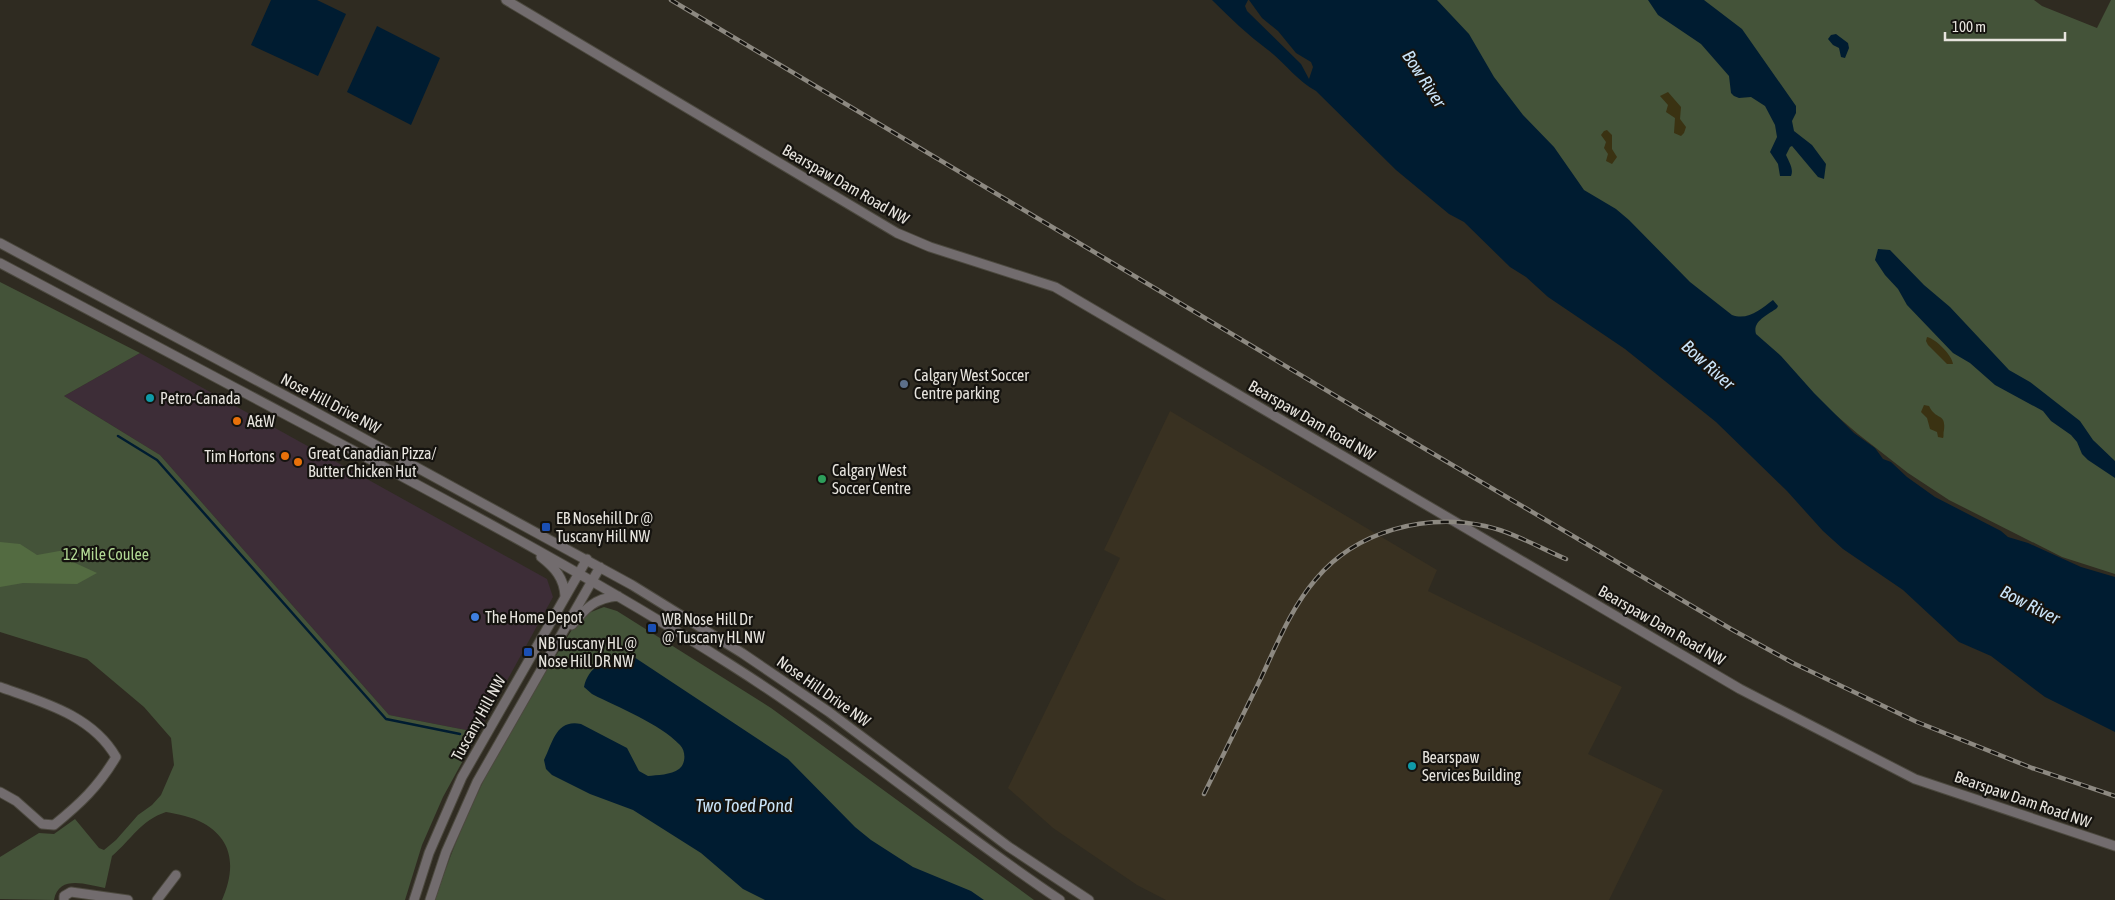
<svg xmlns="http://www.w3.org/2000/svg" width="2115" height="900" font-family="'Asap Condensed',sans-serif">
<rect width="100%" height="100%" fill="#2f2b21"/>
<!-- commercial -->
<path fill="#3d2d37" d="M140,353l407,226 6,18 -76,138 -6,-4 -82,-16 -229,-260 -96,-59z"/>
<!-- industrial -->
<path fill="#393121" d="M1170,411l267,159 -9,21 194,96 -34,67 75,36 -54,110h-443l-29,-15 -84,-57 -45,-40 112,-230 -16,-8z"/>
<!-- green -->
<path fill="#445339" d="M1427,0h607l8,6 55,22 14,-28h4v574l-53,-17 -113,-57 -41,-27 -50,-39 -283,-242z
M0,282l140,71 -76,43 96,59 229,260 82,16 6,4 -34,62 -21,48 -17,55h-183c13,-30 13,-59 -19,-77 -10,-6 -26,-9 -37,-11 -25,8 -35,28 -54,44l-7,32c-18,-3 -46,-14 -51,12l-54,-1v-42l39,-24 15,1 21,-15 24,29 5,2 12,-10 22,-25 14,-10 9,-10 13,-30 -3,-27 -27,-31 -57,-48 -87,-27z
M604,607l13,4 154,97 263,192h-599c29,-89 72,-172 124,-249 6,-9 16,-29 24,-35 6,-4 14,-6 21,-9z"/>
<!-- forest -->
<path fill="#536b41" d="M0,542l20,2 17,11 28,-5 8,12 24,11 -20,11 -54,-1 -23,4z"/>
<!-- sand -->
<path fill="#3a3212" d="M1668,92l13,15 -1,12 6,8 -2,6 -3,3 -7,-3 1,-15 -9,-6 2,-7 -8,-9z
M1607,130l5,5v14l5,8 -5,7 -6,-3 2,-7 -4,-6 2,-6 -5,-7 3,-4z
M1927,337c9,2 25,18 26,27h-6l-19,-19 -2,-4z
M1924,405l5,1c7,15 17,6 15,24 -1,3 0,6 -1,8l-5,-1 -1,-5 -7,-3 -3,-11 -6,-6z"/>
<!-- water -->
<path fill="#001c31" d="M271,0h46l29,14 -28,62 -67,-31z
M1212,0h36l-3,6 2,5 54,53 8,15 4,-12 -2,-5 -15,-9 -18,-22 -16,-13 -13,-18h188l32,34 25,43 29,38 31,32 30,43 32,19 13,11 61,62 42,33c16,6 29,-6 41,-15l5,6 -1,2c-9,7 -25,13 -21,26l25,22 33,37 40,40 21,15 8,11 8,3 16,15 28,20 66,34 7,6 20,6 53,24 34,10v155l-70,-35 -54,-41 -32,-14 -56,-52 -60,-41 -20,-18 -36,-40 -71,-69 -91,-73 -77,-52 -22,-20 -16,-10 -46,-45 -15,-8 -53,-44 -80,-79c-19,-10 -31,-28 -48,-41 -20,-15 -38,-32 -56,-50z
M1648,0h56l38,29 54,77v7l-4,8 2,10 18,14 14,19 -2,15 -6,-2 -26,-31 -2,1 -4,8c3,7 8,14 5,21h-11l-2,-12 -8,-12 7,-15 -2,-12 -10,-19 -14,-9 -12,1 -5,-2 -3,-3 -2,-17 -28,-32 -43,-29z
M377,26l63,32 -29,67 -64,-33z
M1836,34l12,9 1,5 -4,10 -4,-1 -2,-9 -6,-3 -5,-6 3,-4z
M1878,249l12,1 34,35 26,22 59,63 21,12 50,39 13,19 22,21v17l-27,-18 -6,-6 -5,-12 -6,-7 -20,-14 -8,-10 -48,-26 -25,-22 -17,-10 -46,-48 -9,-16 -13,-14 -10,-15z
M625,655l9,2 154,102 67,68 16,13 42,27 58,24 13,9h-219l-22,-11 -42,-36 -68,-43 -43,-16 -38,-19 -6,-6 -2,-9c9,-18 12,-41 37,-36l46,24 12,23 9,5c9,-1 23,-1 31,-7 7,-5 7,-18 1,-24 -21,-22 -61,-37 -88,-51l-8,-7c4,-20 22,-29 41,-32z"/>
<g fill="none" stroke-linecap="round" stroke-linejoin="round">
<!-- stream -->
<path stroke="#001c31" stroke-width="2.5" d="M118,436l39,24 229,259 74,15"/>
<!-- minor casing -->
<g stroke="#4c493f" stroke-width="11">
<path id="minor" d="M506,0l391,233 33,14 125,40 685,402 175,90 200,67
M0,243l297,159 335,183 110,68 87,59 180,135 80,53
M0,263c113,61 227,121 341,181 132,70 264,141 390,221 114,72 217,160 329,235
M541,557c14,11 23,21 24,39
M572,625c14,-17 23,-27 46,-29
M0,687c42,15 92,28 116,70 -18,30 -35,46 -62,68l-12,-1 -26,-23 -16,-9
M64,900v-4l7,-4 57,8
M157,900l19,-25
M414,900l15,-47 33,-76 125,-218
M430,900l16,-48 31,-70 123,-215"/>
</g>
<!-- minor -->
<use href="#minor" stroke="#726c6e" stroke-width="9"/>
<!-- rail casing -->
<g stroke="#8d8981" stroke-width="4.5">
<path id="rail" d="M671,0l722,430 338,199 62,34 124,59 115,46 83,28
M1204,794c19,-39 38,-77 57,-116 16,-34 30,-70 55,-99 40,-48 109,-66 169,-53 28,6 55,22 81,33"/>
</g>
<!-- rail -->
<use href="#rail" stroke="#15130f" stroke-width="2.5" stroke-dasharray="8" stroke-linecap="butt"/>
</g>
<!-- markers -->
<circle fill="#5c6f8a" stroke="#15130f" stroke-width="2" cx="904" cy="384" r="5"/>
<g fill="#0f9aa8" stroke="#15130f" stroke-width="2">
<circle cx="150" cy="398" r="5"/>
<circle cx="1412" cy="766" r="5"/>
</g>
<g fill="#e8710a" stroke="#15130f" stroke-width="2">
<circle cx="237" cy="421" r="5"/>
<circle cx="285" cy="456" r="5"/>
<circle cx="298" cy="462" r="5"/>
</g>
<circle fill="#2e9e5b" stroke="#15130f" stroke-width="2" cx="822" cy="479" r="5"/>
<g fill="#1a4fb4" stroke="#15130f" stroke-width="2">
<rect x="541" y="522" width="10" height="10" rx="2.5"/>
<rect x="647" y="623" width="10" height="10" rx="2.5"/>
<rect x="523" y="647" width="10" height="10" rx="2.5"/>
</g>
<circle fill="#3f7fe0" stroke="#15130f" stroke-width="2" cx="475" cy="617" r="5"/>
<g text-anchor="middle" stroke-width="4.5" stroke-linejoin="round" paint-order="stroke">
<!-- street labels -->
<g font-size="16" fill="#e7e4de" stroke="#15130f">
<text transform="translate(846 184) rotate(30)" y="6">Bearspaw Dam Road NW</text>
<text transform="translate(331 403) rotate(28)" y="6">Nose Hill Drive NW</text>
<text transform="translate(1312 420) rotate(30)" y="6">Bearspaw Dam Road NW</text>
<text transform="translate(1662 625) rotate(30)" y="6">Bearspaw Dam Road NW</text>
<text transform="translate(824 691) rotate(35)" y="6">Nose Hill Drive NW</text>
<text transform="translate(478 718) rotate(-61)" y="6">Tuscany Hill NW</text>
<text transform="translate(2023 799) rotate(19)" y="6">Bearspaw Dam Road NW</text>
</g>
<!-- poi labels -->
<g font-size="16" fill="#e7e4de" stroke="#15130f" text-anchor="start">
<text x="914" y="381">Calgary West Soccer<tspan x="914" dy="18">Centre parking</tspan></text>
<text x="160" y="404">Petro-Canada</text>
<text x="247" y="427">A&amp;W</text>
<text x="308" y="459">Great Canadian Pizza/<tspan x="308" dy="18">Butter Chicken Hut</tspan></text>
<text x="275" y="462" text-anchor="end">Tim Hortons</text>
<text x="832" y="476">Calgary West<tspan x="832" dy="18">Soccer Centre</tspan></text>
<text x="556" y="524">EB Nosehill Dr @<tspan x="556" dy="18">Tuscany Hill NW</tspan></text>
<text x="485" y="623">The Home Depot</text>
<text x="662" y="625">WB Nose Hill Dr<tspan x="662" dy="18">@ Tuscany HL NW</tspan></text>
<text x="538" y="649">NB Tuscany HL @<tspan x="538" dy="18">Nose Hill DR NW</tspan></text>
<text x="1422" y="763">Bearspaw<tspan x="1422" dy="18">Services Building</tspan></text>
</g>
<!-- park labels -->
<g font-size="16" fill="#b1d894" stroke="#15130f">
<text x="106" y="560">12 Mile Coulee</text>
</g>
<!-- water labels -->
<g font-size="18" font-style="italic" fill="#cae4f9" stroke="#15130f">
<text transform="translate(1424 79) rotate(57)" y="6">Bow River</text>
<text transform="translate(1708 365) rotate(42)" y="6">Bow River</text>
<text transform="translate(2030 605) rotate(27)" y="6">Bow River</text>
<text x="744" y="812">Two Toed Pond</text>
</g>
</g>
<!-- scale -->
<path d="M1945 32v8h120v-8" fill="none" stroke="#e7e4de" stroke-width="2.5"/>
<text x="1952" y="32" font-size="15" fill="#e7e4de" stroke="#15130f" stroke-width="4" paint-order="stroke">100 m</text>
</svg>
